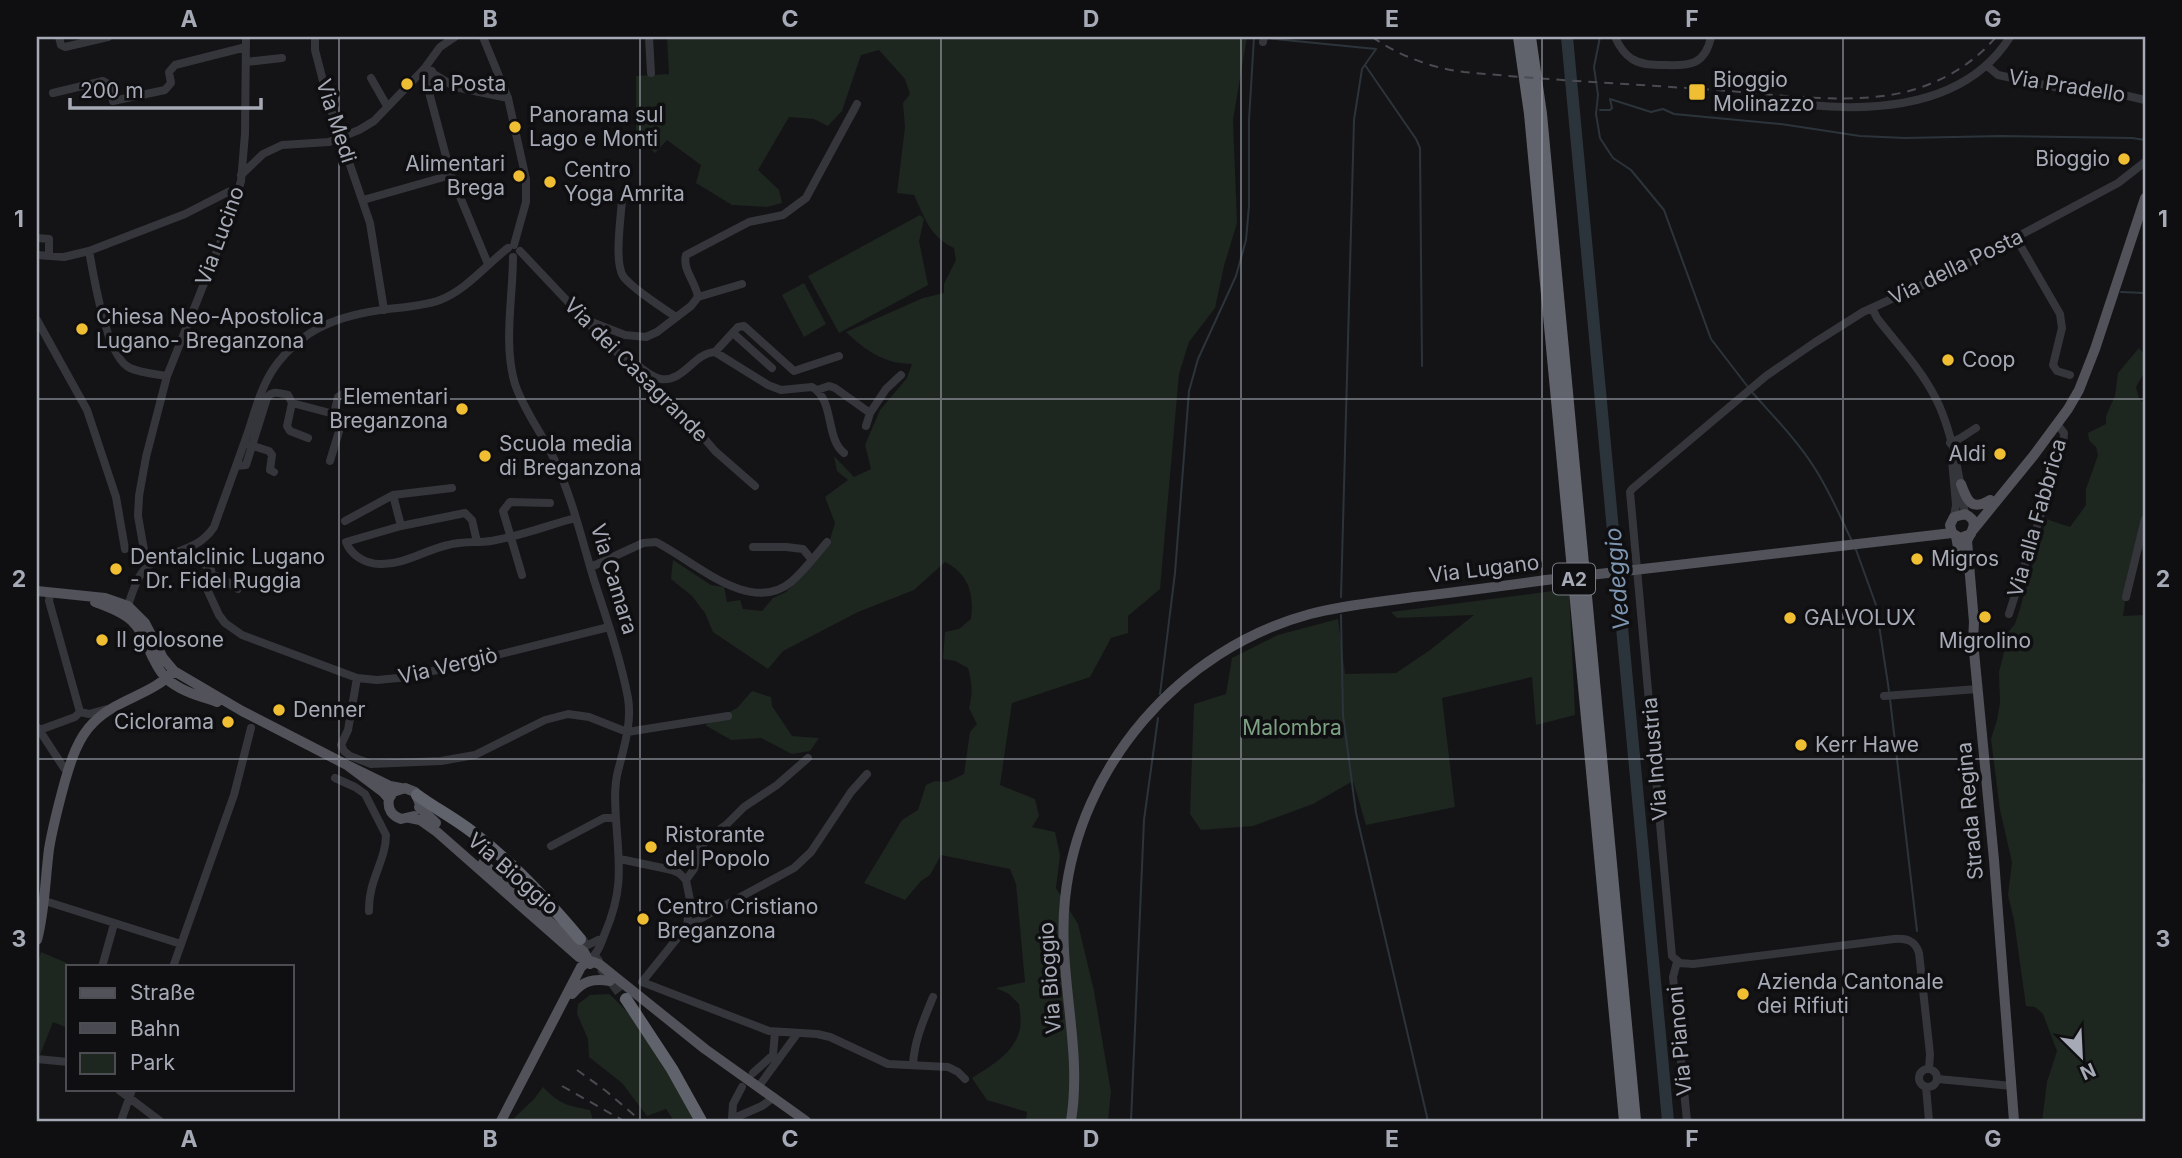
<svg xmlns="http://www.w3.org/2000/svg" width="2182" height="1158" font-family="Inter,sans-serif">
<rect width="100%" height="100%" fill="#141416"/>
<!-- green -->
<path fill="#1e2620" d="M667,37h580l-14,83 4,103 -13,43 -9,42 -26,34 -10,32 -19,215 -32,27v17l-17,5 -21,39 -78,26 -12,82 35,14 4,17 -7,11 23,5 5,23 -4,33 22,36 16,67 17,101 -3,29h-82l1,-9 -40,-12 -15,-22c18,-12 41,-24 47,-46 3,-8 1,-20 0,-28l-10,-10 -13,-6 29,-6 -9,-98 -6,-15 -69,-14 -11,20 -9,6 -16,19 -41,-17 38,-63 16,-10 8,-25 9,-4 12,1 17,-8 6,-42 7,-8 -8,-16c4,-15 3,-25 -1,-40l-13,-7 -12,-2 2,-27 14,-3 12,-10c3,-25 -2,-45 -26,-57l-31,28 -56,22 -75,39 -15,18 -55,-37 -8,-19 -13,-17 -21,-17 2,-19 38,25 13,2 3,15 13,-2 3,9 19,2 11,-13 13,-6 42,-46 7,-23 -10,-26 23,-17 -11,-9 -3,-15 20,21 17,-8 -6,-24 15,-35 27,-32 5,-14c-28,0 -47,-14 -66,-32l77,-34 21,-5v-9l12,-24 -2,-12c-25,-12 -29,-30 -40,-53l-17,-2 8,-66 -2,-24 7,-9 -5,-15 -26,-29 -18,5 -19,56 -14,15 -14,-7 -25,-2 -31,53 21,20 3,13 -15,4 -35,-2 -36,-22 5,-18 -34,-25 -12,13 -19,-17v-60l33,-2z
M920,215l4,4 -5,22 9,44 -89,48 -31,-57z
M804,283l22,41 -22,13 -22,-42z
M2139,348l6,7v16l-9,16 3,11 6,7v148l-6,-6 -12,41 -4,28 22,-1v159l-3,6 3,14v327h-103l5,-39 10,-31 -14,-37 -8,-7 -9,-1 -12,-86 -6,-25 4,-33 -12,-52 -9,-71 6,-19 3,-17 -1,-31 6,-24v-12l10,-12 4,-12 27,-93 24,8 16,-22v-16l12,-34 -2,-8 -7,-7 -1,-7 18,-9v-8l9,-20 3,-23z
M1569,589l6,126 -39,10 -4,-48 -90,21 13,109 -89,18 -13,-44 -40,23 -60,22 -52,4 -11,-16 4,-110 32,-10 6,-36 46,-23 60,-16 7,55 51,-1 34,-23 44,-35 -77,3 -6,-6z
M752,691l19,6 1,9 20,30 27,2 -9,13 -18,3 -31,-16 -30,2 -26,-15 32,-17z
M41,952l33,14 -6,1v61l-15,-6 -13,33h-3v-90z
M609,994c38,33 61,83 86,127h-21l-8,-12 -19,7 -25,-33 -33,-26 -1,-18 -11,-25 1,-10 12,-9z
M543,1087c16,17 25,19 47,23l3,10 3,1h-85l23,-22z"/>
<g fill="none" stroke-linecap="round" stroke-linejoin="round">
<!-- stream -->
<path stroke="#2c343b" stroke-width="2" d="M1600,37l-6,30 4,28 -2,19 4,24 13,20 18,12 33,40 47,129 37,48
M1266,38l110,11 -14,20 -8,51 -13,477
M1365,65l51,74 4,9 2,218
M1600,110h10l2,-2 -2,-9 41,13 12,-3 11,5 107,10 79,12 45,2 97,-2 130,2 13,2
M2121,292l24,1
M1751,391c22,25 45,48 63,76 15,23 25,47 37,72
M1855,547l21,58 13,86
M1341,615l2,100 13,98 72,308
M1160,694l15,-121 14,-182 9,-32 38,-83 10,-36 3,-34v-86l5,-83 6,1
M1890,699l27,232
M1131,1121l13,-301 14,-102"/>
<!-- river -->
<path stroke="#2c343b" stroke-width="12" d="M1567,37l101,1084"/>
<!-- highway-tunnel -->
<path stroke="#313236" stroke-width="12" stroke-dasharray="12 6" stroke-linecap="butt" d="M580,939l46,60"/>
<!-- minor -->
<path stroke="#35363b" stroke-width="8" d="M59,37l2,8 4,2 43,-10
M483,37l25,61 18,81v23l-12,43
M649,37l2,36
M1615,37c4,9 8,16 17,22 10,6 21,6 33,6 25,1 40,0 46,-28
M315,40v10l14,54 41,119 14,87
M1263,42l1,-5
M246,62l36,-4
M1986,65l12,10 94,20 36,1 17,4
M427,70l28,17 53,11
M432,71l-6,10 25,94 37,89
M371,78l16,28
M53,93l50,-12 7,4 3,16 52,-11 6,-7 -2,-11 6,-7 71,-18
M1804,100l4,5c73,7 159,0 202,-68
M241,175l22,-21 19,-9 47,-3 30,-12 15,-9 50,-52 16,-22 15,-10
M622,199c-1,19 -8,62 1,77 8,12 40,32 53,41
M363,200l88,-25
M37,238l12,1v15
M2016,238l44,76 2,14 -9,37 4,6 13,4
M89,251c5,26 17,106 41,117 11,5 25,6 37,8
M520,251l86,91 80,75 29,34 40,35
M37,255l27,2 25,-6 96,-37 43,-22 10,-2
M513,257c0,40 -10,87 2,127 9,27 27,49 39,75 18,38 28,81 40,121 12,37 27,80 34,118 4,25 -4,49 -10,73 -4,15 -3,32 -2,48 3,45 8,70 -11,114 -4,10 -7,21 -16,27
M698,297c-2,-15 -16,-27 -12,-42l63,-33 34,-7 23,-17 51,-94
M1872,308l5,10c20,26 43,50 58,79 17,32 25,82 30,117
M37,320l50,90 29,87 9,52
M586,322l3,-1 36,14 21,2 11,-5 34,-26 7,-9 44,-13
M733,333l39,35
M715,352l23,-25 6,-1 50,45 45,-15
M626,360c14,3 21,17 35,19 23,3 33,-26 54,-27l53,33 13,5 31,-3c23,13 13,51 32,66
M817,390l12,-4 6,2 35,25 -4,13
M292,403l-5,23 3,5 18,7
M870,413l16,-24 15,-14
M334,414l4,-17 6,-4 11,2
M1950,443l9,-4 17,-11
M250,445l19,6 3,4 -2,15 4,2
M1952,460l4,45 -2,12
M236,466l10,-1 21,-67c5,-8 12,-5 21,-3l4,8 42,11 6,14 -10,33
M393,495l59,-7
M345,521l48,-26 8,31 -55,16c5,13 19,22 34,22 24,1 45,-14 68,-19 14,-4 29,-2 43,-4 26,-4 58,-16 84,-23
M401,526l64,-13 7,7 5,22
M753,547h33l17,2 9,11
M187,549l24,21 1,4 -5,10v5l12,26 6,8 17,12 115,43 20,2 32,-3 200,-50
M147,567l-9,-51 1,-20 7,-39 21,-81 62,-155 12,-40 4,-47 1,-97
M591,567l52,-24 13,-1c38,19 94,74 135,40 13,-11 25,-27 36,-40
M212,574l13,6 13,9
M522,575l-19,-64 7,-9 40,1
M50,593l-1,8 31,111
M2126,597l19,-78
M127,608c5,-13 9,-31 20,-41 21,-18 49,-13 67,-40 11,-31 23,-63 34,-95 7,-21 13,-45 26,-64 29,-41 67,-53 114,-59 17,-2 36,-3 52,-9 26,-10 46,-35 68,-52
M2009,614l54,-169 1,-12 -7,-9
M357,678l-9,52 -7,15 3,6 6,5 21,8 70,-3 34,-6 70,-35 23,-6 21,3 38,15 101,-16
M1884,696l94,-7
M38,728l26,40 4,2
M37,731l38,-14 5,-5 9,2 18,-5
M335,778l20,9 10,7 21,41c0,26 -18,45 -17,76
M551,846l53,-28h12
M620,859l52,11 7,3 7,7
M686,880l4,20 -3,26 -45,56 127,49 48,3 13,3 58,27 60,3 10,5 7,7
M686,880l8,-11 6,-21 13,-14 13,-9 18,-18 33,-22 31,-27
M45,901l136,43
M687,926l107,-58 17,-16 40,-60 16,-18
M576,945h12l10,-5
M1677,962l-4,15 14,144
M102,967l12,-43
M173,967l61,-172 17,-67
M37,1059l31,3
M913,1065c1,-24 11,-46 20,-68
M1919 1078a9 9 0 1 1 18 0a9 9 0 1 1-18 0Z
M1929,1069l1,-15 -11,-101c-4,-13 -13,-15 -25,-14l-201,25 -13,-1 -8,-7 -42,-464 2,-3 134,-113 48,-33 49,-31 92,-42 163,-87 27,-21
M753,1073l20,-18 2,-23
M1938,1079l74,7
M759,1086l38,-52
M1926,1087l3,34
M119,1090l41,31
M732,1119l1,-15 9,-17
M121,1121l11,-31
M732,1121v-2l30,-13 12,-9"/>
<!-- major -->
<path stroke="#51525a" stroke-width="10" d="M1961,484c6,16 10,28 29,16
M1973,530l61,-75 34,-46 11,-19 16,-41 50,-151
M1971,534l-11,4 -8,-5 -2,-8 4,-8 11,-3c15,7 7,16 2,27l7,81 -1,19 21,219 20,261
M1956,536l6,33
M1669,566l283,-33
M37,591l68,7 23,8 17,17 18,35 11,13 68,40 105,54
M95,602c37,13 42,19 57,54 4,8 8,17 15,23 13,12 33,17 50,23
M401,788l-11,-2 -43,-21 36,27 6,7c-2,10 3,17 12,20l13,-3
M389,799l4,-7 12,-4 10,4 4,10
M419,807l17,16
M410,818l10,2 17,12 142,125 20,7 106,85 101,72
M483,863l101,89 6,12
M37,940c8,-30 8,-60 12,-91 4,-24 10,-46 16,-68 6,-21 13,-43 28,-58 23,-24 59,-28 81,-52
M572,994c11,-13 21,-16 38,-13
M501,1121l80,-154 8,-7
M1071,1121c12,-74 -14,-147 -6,-222 14,-133 115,-250 245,-285 34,-9 69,-12 104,-17 44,-5 88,-11 132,-17"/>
<!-- highway -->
<path stroke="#61636c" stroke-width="12" d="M1519,37l11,77 95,1007
M1530,37l11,77 94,1007
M417,795c19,14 41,25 59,40 39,30 72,66 104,104
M626,999l46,70 29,52"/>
<!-- rail -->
<path stroke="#4a4b52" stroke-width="2" stroke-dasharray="9 7" stroke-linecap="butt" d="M1372,37c28,19 59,31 92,35 83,8 167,12 251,18 59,4 128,15 186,3 38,-9 70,-27 95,-56
M577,1070l29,21 35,30
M562,1086l62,35"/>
<!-- major-bridge -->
<path stroke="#51525a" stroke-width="10" d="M1546,580l123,-14"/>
</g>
<!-- grid -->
<path fill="none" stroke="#a6aab6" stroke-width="2" stroke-opacity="0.55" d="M339,37v1084M640,37v1084M941,37v1084M1241,37v1084M1542,37v1084M1843,37v1084M37,399h2108M37,759h2108"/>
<!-- markers -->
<g fill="#efbe33" stroke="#0f0f11" stroke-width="2.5">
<circle cx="407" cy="84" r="7"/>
<rect x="1688" y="83" width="18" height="18" rx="3.5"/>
<circle cx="515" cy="127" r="7"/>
<circle cx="2124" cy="159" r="7"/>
<circle cx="519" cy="176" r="7"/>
<circle cx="550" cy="182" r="7"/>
<circle cx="82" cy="329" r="7"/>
<circle cx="1948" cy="360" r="7"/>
<circle cx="462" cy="409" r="7"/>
<circle cx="2000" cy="454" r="7"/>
<circle cx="485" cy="456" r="7"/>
<circle cx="1917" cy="559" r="7"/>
<circle cx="116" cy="569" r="7"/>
<circle cx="1985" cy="617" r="7"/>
<circle cx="1790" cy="618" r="7"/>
<circle cx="102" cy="640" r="7"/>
<circle cx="279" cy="710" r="7"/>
<circle cx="228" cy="722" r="7"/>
<circle cx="1801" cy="745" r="7"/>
<circle cx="651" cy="847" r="7"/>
<circle cx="643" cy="919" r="7"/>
<circle cx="1743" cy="994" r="7"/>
</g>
<g text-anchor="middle" stroke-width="7" stroke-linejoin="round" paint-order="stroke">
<!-- shield labels -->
<rect fill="#0f0f11" stroke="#797c84" stroke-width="2" x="1553" y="563.5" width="42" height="31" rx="5"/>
<g font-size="19" font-weight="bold" fill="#a6aab6">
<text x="1574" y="586">A2</text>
</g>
<!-- poi labels -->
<g font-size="21" fill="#a6aab6" stroke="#0f0f11" text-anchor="start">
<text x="1713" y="87">Bioggio<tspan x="1713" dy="24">Molinazzo</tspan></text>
<text x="421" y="91">La Posta</text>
<text x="529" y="122">Panorama sul<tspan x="529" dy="24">Lago e Monti</tspan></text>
<text x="2110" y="166" text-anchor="end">Bioggio</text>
<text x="505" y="171" text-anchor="end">Alimentari<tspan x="505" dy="24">Brega</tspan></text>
<text x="564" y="177">Centro<tspan x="564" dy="24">Yoga Amrita</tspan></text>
<text x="96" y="324">Chiesa Neo-Apostolica<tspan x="96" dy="24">Lugano- Breganzona</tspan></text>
<text x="1962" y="367">Coop</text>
<text x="448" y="404" text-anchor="end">Elementari<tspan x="448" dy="24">Breganzona</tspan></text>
<text x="499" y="451">Scuola media<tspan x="499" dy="24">di Breganzona</tspan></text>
<text x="1986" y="461" text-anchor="end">Aldi</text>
<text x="130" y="564">Dentalclinic Lugano<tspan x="130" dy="24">- Dr. Fidel Ruggia</tspan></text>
<text x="1931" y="566">Migros</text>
<text x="1804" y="625">GALVOLUX</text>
<text x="116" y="647">Il golosone</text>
<text x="1985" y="648" text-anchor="middle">Migrolino</text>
<text x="293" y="717">Denner</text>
<text x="214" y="729" text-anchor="end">Ciclorama</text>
<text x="1815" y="752">Kerr Hawe</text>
<text x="665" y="842">Ristorante<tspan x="665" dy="24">del Popolo</tspan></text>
<text x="657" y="914">Centro Cristiano<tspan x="657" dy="24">Breganzona</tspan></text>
<text x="1757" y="989">Azienda Cantonale<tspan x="1757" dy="24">dei Rifiuti</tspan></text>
</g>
<!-- street labels -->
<g font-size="21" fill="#a6aab6" stroke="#0f0f11">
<text transform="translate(2067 86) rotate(9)" y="7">Via Pradello</text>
<text transform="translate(336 121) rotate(72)" y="7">Via Medi</text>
<text transform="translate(220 236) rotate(-70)" y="7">Via Lucino</text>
<text transform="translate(1956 267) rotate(-26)" y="7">Via della Posta</text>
<text transform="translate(636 370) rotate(45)" y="7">Via dei Casagrande</text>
<text transform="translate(2037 518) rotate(-74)" y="7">Via alla Fabbrica</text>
<text transform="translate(1484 569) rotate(-7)" y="7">Via Lugano</text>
<text transform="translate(614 579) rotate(73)" y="7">Via Camara</text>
<text transform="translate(448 666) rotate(-13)" y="7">Via Vergiò</text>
<text transform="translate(1655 759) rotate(-95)" y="7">Via Industria</text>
<text transform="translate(1970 811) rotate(-95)" y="7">Strada Regina</text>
<text transform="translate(513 874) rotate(41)" y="7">Via Bioggio</text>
<text transform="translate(1050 978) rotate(-94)" y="7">Via Bioggio</text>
<text transform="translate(1680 1041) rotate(-95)" y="7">Via Pianoni</text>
</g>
<!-- park labels -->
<g font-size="21" fill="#7da182" stroke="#0f0f11">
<text x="1292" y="735">Malombra</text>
</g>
<!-- water labels -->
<g font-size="23" font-style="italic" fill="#7d95b1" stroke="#0f0f11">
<text transform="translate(1617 579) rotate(-95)" y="8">Vedeggio</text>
</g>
</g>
<!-- border -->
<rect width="2182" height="1158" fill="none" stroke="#0f0f11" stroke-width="77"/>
<!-- legend -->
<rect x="66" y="965" width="228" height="126" fill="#0f0f11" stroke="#4b4d53" stroke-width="2"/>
<rect x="80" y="988" width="35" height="10" fill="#51525a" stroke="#4b4d53" stroke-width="2"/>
<text x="130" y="1000" font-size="21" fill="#a6aab6">Straße</text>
<rect x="80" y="1023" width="35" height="10" fill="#4a4b52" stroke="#4b4d53" stroke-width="2"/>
<text x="130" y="1036" font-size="21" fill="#a6aab6">Bahn</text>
<rect x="80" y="1053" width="35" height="21" fill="#1e2620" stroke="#4b4d53" stroke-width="2"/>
<text x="130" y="1070" font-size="21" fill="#a6aab6">Park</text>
<!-- north arrow -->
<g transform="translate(2081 1056) rotate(156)" stroke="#0f0f11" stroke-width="5" paint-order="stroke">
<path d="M0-5L12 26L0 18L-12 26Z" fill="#a6aab6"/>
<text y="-10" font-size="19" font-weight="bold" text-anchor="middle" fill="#a6aab6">N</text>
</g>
<!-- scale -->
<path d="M70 98v10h191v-10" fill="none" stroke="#a6aab6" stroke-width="3.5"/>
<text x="80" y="98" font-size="21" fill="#a6aab6" stroke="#0f0f11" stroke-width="5" paint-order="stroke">200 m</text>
<rect x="38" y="38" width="2106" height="1082" fill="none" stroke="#a6aab6" stroke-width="2.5"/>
<g font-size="23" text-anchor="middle" font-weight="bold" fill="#a6aab6">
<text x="189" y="27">A</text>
<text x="490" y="27">B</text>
<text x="790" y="27">C</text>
<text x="1091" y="27">D</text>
<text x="1392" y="27">E</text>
<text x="1692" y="27">F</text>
<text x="1993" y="27">G</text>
<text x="19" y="227">1</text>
<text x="2163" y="227">1</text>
<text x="19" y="587">2</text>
<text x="2163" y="587">2</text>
<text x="19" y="947">3</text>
<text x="2163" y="947">3</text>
<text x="189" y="1147">A</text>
<text x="490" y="1147">B</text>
<text x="790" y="1147">C</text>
<text x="1091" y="1147">D</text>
<text x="1392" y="1147">E</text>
<text x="1692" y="1147">F</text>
<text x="1993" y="1147">G</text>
</g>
</svg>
